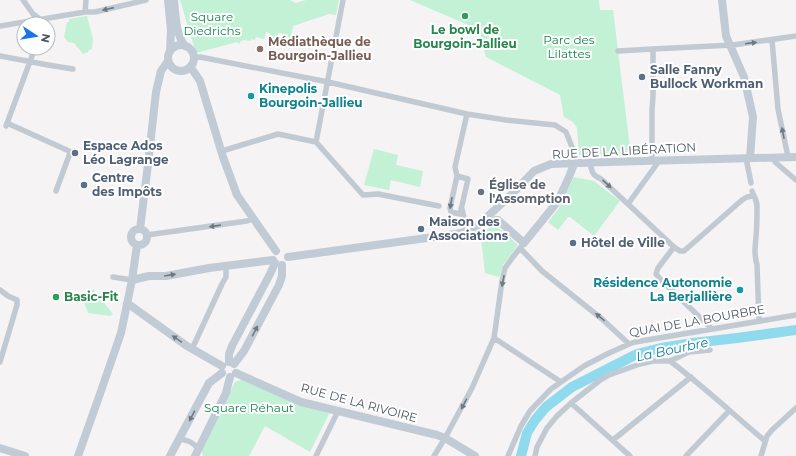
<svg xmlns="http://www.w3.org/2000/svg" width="796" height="456" font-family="Montserrat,sans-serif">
<rect width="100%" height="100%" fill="#f5f3f3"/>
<!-- green -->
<path fill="#c3f1d5" d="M180,0h110l6,3 10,-3h33l-3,15 -7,-1 -36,12 -3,16 -5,-1 1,-3 -4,-1v-4h-4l-1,8 -4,-1v-1l-4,-1 1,-5 -4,-1 -2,7 -8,-2 -1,3 -4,-1v2c-5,0 -5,-2 -10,0l-2,3 -2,-2 -41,11z
M410,0h189l1,10h13l18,146 -52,-1 -2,-27 -4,-6 -9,-5 -4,-22 -74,-38 -5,-18 -1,-16v7z
M87,16l6,23 -1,10 -3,1 -1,2 -5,2 -9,-11 -6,-1 -4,-5 3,-15h2v-3z
M374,149l24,6 -2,10 27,6 -3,16 -29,-7 -2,10 -25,-5z
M574,177l20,4 26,20 -26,35 -24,-19h-2l-10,13 -10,-8 11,-14z
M493,226l7,3 18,16 -15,20 -4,12 -14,-4 -4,-35h-1v-5z
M93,289l20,25 -3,2 -22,-3 -5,-14z
M244,379l86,33 -20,40 -45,-26 -16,30h-46l-2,-7 34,-67z"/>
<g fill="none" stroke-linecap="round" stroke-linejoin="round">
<!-- river -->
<path stroke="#90daee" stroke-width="10" d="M521,456l6,-23 8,-13 11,-13 26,-20 65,-33 24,-6 32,-5 44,-5 59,-8"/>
<!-- street -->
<path stroke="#c1cad2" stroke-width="5.5" d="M23,0l10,14 8,6v4
M85,12l1,-12
M0,26l85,-14h10l51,-12
M772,40l6,69 10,48
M653,49l80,-4 63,-9
M618,51l35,-2v48l-1,12v52
M0,56l48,9 25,4
M193,58l7,-1 128,25 139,32 39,6 49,5 11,7 6,15 2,17
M7,123l62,28 1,2 -14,38
M6,126l29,-78
M316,142l27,-142
M222,151l56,-17 38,8 47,53 15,-1 61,12
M746,158l5,25
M775,158v4l21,18
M590,163c2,9 2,12 11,16l73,68 6,4h4l58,-51 5,-3 6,-1
M457,176l11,3 -8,35 -9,-2 -1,-4 7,-32 -2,-9 12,-53
M752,191c2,6 5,9 5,15 0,10 0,21 -1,31 -1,10 -2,18 1,28l2,56
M628,204l31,-43
M462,209l5,23
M147,235l100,-14 6,-2
M674,247l-16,21 -2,6 4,5 52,50
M520,248l22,23 60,48 27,25
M113,277l19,3
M0,290l8,6 9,4v5l-17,57
M494,338l67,44
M192,349l30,-65 4,-7v-11
M670,361c33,25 63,53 95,80
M571,403l59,53
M179,439c9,1 13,3 19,9
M613,440l78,-63
M316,456l22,-45
M434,456l11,-18 27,-50 22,-50 8,-57 3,-13 8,-11 11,-14
M508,456l13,-30 9,-15 21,-22 33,-23 23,-12 22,-10 6,-2 161,-27
M535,456l2,-9 10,-19 10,-12 14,-13 28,-22 10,-6 31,-11 13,-3h17l19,-9 21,-2
M686,456l43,-45
M761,456l6,-20 5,-6 24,-22"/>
<!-- secondary -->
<path stroke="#c1cbd6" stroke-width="8" d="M168,0l3,30 -1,21
M174,0c2,16 1,33 11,46
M722,0l4,36 18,41 9,40 -3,41
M168 58a13 13 0 1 1 26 0a13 13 0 1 1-26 0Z
M190,67l4,5 6,9 23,76 14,38 39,56
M481,224l15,-4h2l26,23 34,-42 11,-24 5,-13
M140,229l8,-65 8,-72 5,-21 7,-10
M131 237a8 8 0 1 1 16 0a8 8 0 1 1-16 0Z
M288,257l168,-23 18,-5 38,-35 22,-23 17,-7 56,-2 189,-5
M132,280l17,-4h17l43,-8 64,-8
M127,303l60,43 35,20
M229,362v-8l3,-8 38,-72 5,-11
M234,364l10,-13 35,-66 3,-9v-11
M236,373l65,29 136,33 8,3 30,18
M0,448l25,8
M78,456l23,-65 20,-58 11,-53 5,-35
M170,456l39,-73 13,-10
M195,456l31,-63 4,-16"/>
</g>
<!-- one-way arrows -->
<defs><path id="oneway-solid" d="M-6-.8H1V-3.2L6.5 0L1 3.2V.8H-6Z"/></defs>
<g fill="#6e7983">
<use href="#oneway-solid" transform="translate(108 9) rotate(167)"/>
<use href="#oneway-solid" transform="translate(751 43) rotate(-7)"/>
<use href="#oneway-solid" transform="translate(783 133) rotate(-101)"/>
<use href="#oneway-solid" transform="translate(607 184) rotate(43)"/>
<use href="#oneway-solid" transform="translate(451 203) rotate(100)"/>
<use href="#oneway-solid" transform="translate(215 226) rotate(172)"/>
<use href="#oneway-solid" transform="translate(503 281) rotate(101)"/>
<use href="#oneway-solid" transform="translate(600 317) rotate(-140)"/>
<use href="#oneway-solid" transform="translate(464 404) rotate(118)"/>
</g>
<g fill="#6e7984">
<use href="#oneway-solid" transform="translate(170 275) rotate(-9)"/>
<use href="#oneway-solid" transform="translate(255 331) rotate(-62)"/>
<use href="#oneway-solid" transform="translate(177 339) rotate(-146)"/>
<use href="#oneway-solid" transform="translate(192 416) rotate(118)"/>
</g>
<!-- markers -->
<g fill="#2e9e5b" stroke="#fff" stroke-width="1.5">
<circle cx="465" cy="16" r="4"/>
<circle cx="56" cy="297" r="4"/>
</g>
<circle fill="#8d6e63" stroke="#fff" stroke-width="1.5" cx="260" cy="49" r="4"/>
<g fill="#5c6f8a" stroke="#fff" stroke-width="1.5">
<circle cx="642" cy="77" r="4"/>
<circle cx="75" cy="153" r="4"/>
<circle cx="84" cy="185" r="4"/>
<circle cx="421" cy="229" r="4"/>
<circle cx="573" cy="243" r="4"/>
</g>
<g fill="#0f9aa8" stroke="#fff" stroke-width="1.5">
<circle cx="251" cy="96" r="4"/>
<circle cx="740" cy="290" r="4"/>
</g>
<circle fill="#6b7280" stroke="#fff" stroke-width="1.5" cx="481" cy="192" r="4"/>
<g text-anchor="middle" stroke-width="4" stroke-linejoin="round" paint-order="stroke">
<!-- park labels -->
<g font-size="12" fill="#17864f" stroke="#fff">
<text x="212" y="21">Square<tspan x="212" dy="14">Diedrichs</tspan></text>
<text x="569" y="44">Parc des<tspan x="569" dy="14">Lilattes</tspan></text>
<text x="249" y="412">Square Réhaut</text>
</g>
<!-- leisure labels -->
<g font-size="12" font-weight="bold" fill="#27864d" stroke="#fff">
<text x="465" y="34">Le bowl de<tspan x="465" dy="14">Bourgoin-Jallieu</tspan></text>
<text x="64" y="301" text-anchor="start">Basic-Fit</text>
</g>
<!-- education labels -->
<g font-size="12" font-weight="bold" fill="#785e54" stroke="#fff" text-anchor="start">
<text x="268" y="46">Médiathèque de<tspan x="268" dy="14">Bourgoin-Jallieu</tspan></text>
</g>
<!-- service labels -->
<g font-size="12" font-weight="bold" fill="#4e5e75" stroke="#fff" text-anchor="start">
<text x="650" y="74">Salle Fanny<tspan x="650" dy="14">Bullock Workman</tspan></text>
<text x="83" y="150">Espace Ados<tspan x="83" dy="14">Léo Lagrange</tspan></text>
<text x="92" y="182">Centre<tspan x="92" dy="14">des Impôts</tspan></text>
<text x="429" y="226">Maison des<tspan x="429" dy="14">Associations</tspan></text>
<text x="581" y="247">Hôtel de Ville</text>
</g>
<!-- culture labels -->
<g font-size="12" font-weight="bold" fill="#0d838f" stroke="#fff" text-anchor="start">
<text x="259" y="93">Kinepolis<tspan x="259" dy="14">Bourgoin-Jallieu</tspan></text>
<text x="732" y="287" text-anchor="end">Résidence Autonomie<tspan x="732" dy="14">La Berjallière</tspan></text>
</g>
<!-- street labels -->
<g font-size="12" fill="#4a5661" stroke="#fff">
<text transform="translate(624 151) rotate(-3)" y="4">RUE DE LA LIBÉRATION</text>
<text transform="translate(697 321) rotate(-10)" y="4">QUAI DE LA BOURBRE</text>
<text transform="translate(359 403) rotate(15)" y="4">RUE DE LA RIVOIRE</text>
</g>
<!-- worship labels -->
<g font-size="12" font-weight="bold" fill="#5b616d" stroke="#fff" text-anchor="start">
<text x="489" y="189">Église de<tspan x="489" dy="14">l'Assomption</tspan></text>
</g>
<!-- water labels -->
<g font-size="13" font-style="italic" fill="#0c7c9b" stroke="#fff">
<text transform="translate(672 349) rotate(-12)" y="5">La Bourbre</text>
</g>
</g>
<!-- north arrow -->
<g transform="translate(36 36) rotate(102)"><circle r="19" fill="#ffffff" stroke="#b7bbc0"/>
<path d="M0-3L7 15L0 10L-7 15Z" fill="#1a73e8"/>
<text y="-6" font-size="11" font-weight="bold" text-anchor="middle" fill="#4a5661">N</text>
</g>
</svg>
